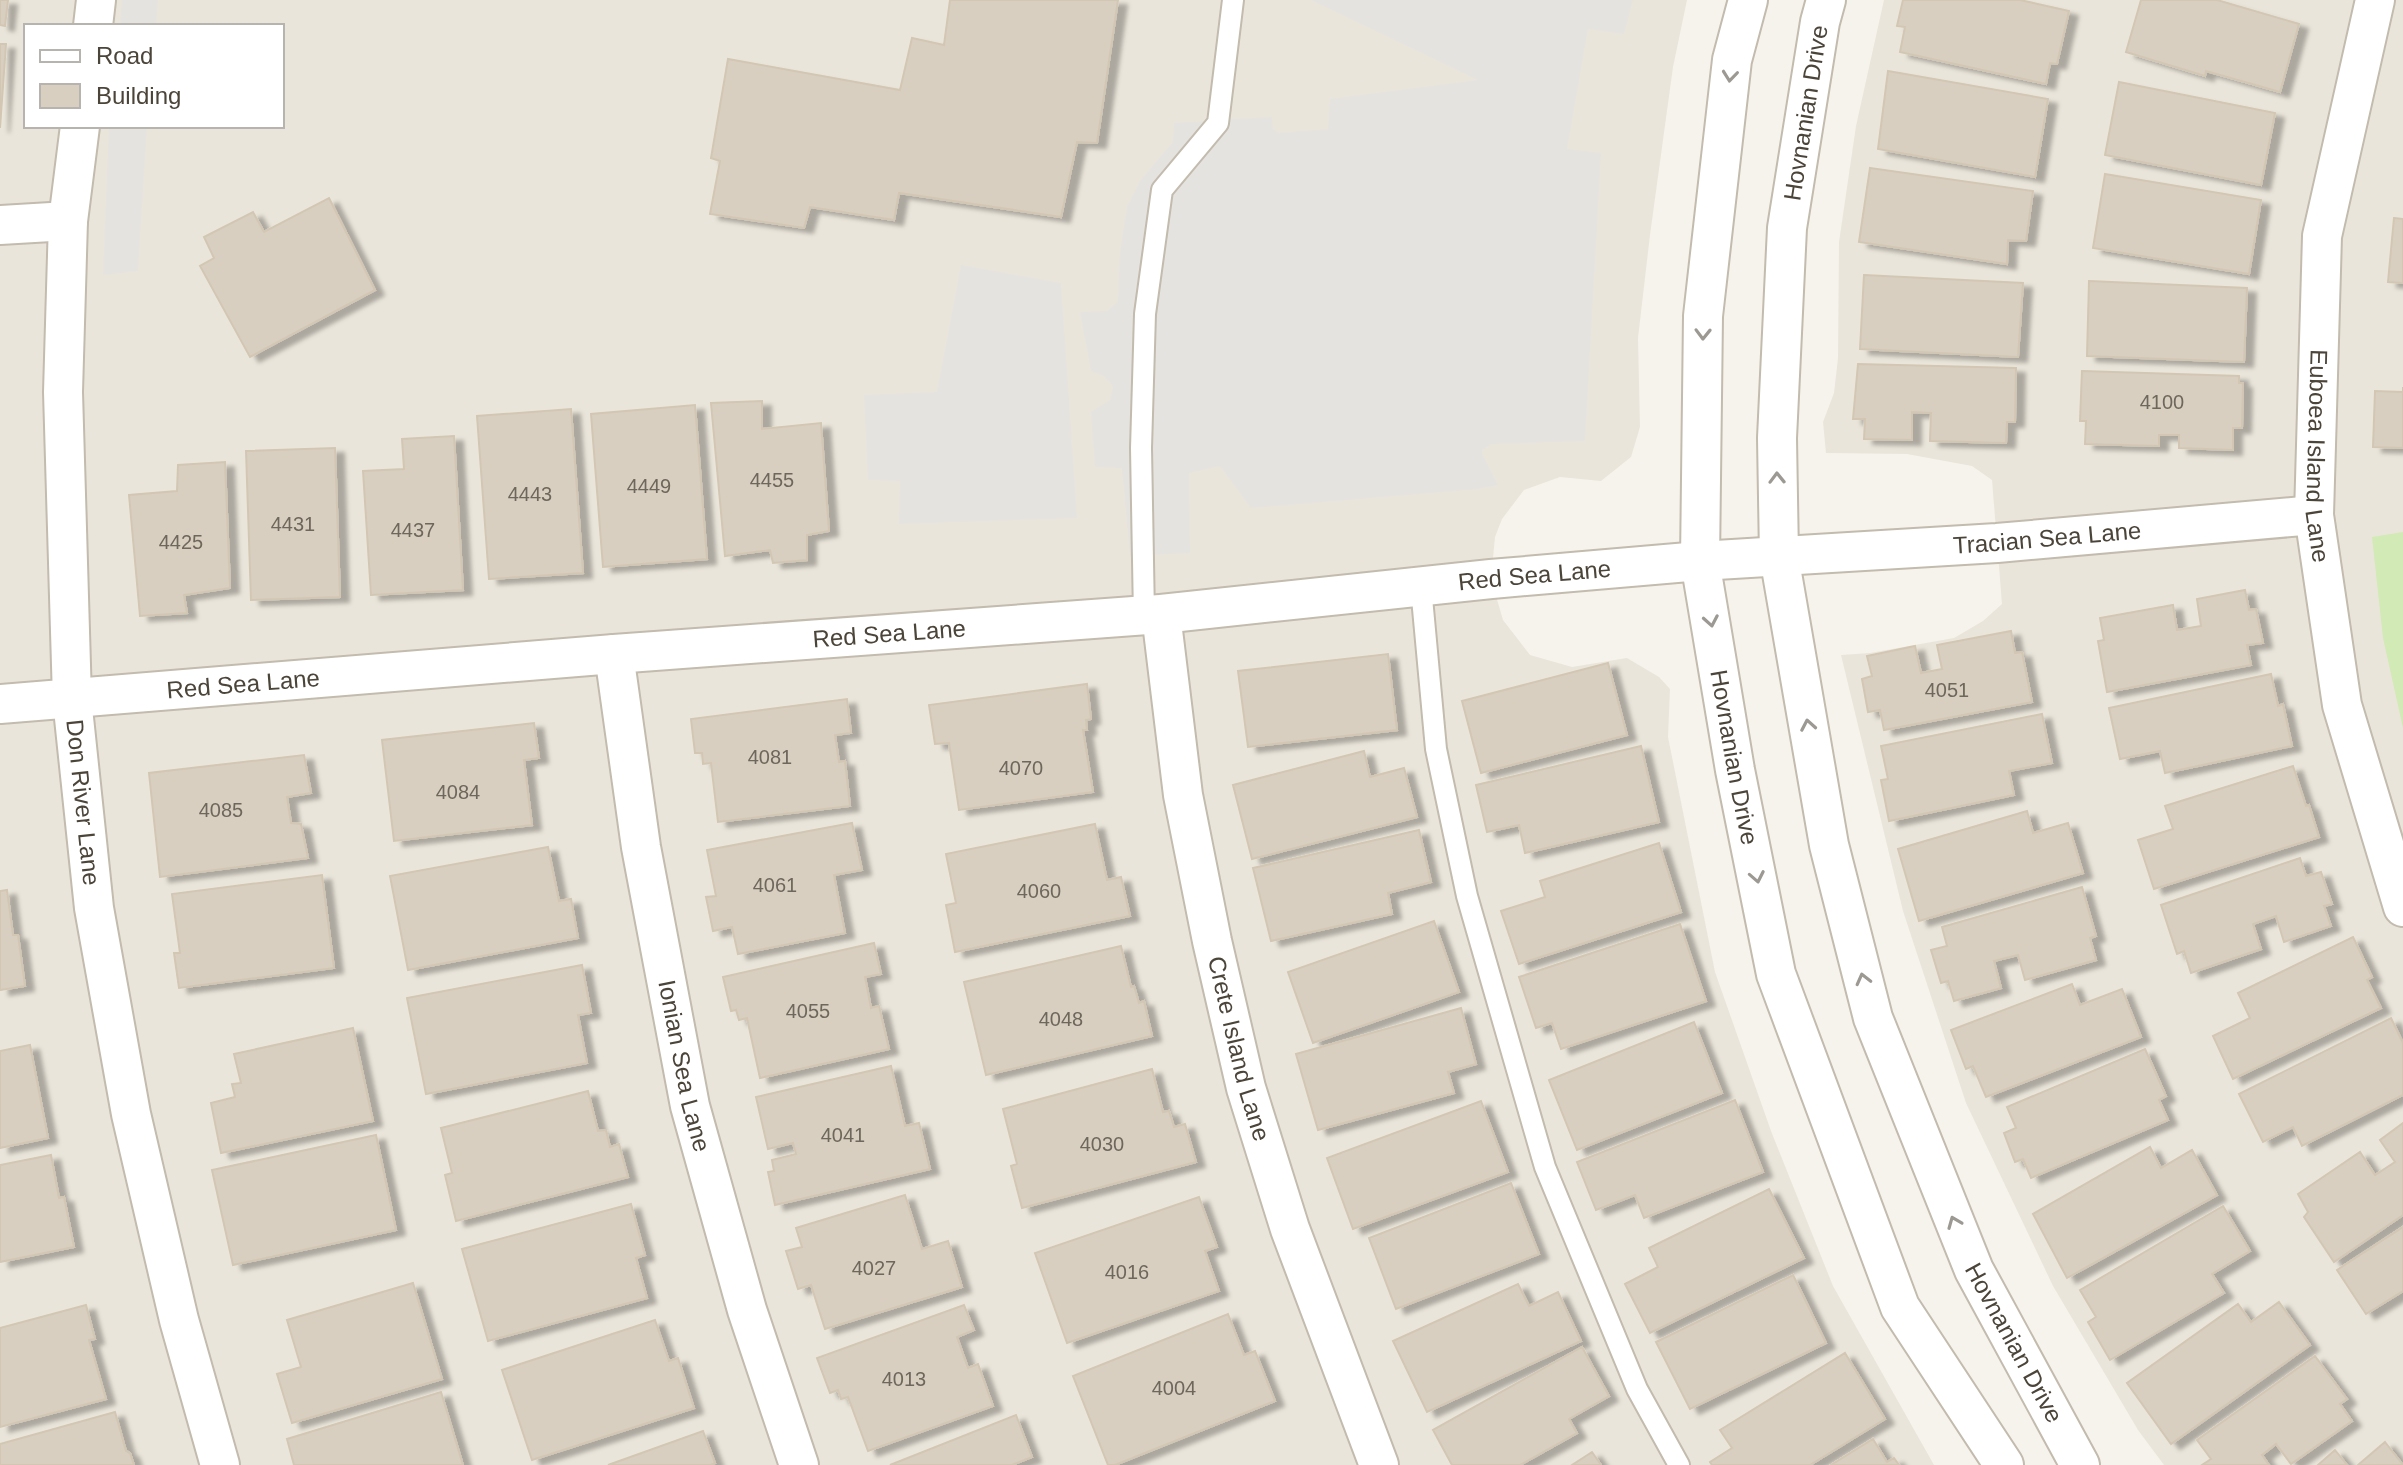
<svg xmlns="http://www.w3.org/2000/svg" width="2403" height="1465" font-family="Helvetica,sans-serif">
<defs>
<filter id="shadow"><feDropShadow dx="9" dy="5" stdDeviation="2" flood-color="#0004"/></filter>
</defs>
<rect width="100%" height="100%" fill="#f6f3ec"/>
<!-- residential -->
<path fill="#eae5da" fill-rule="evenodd" d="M0,0h1687l-14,67 -23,168 -12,103 2,89 -9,30 -30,24 -41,-4 -36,13 -22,29 -7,18 -4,42 12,41 27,35 42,12 55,-9 32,19 11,12 -2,48 47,235 56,159 62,155 101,179h-1934zM26,26h256v100h-256z
M1884,0h519v1465h-239l-26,-35 -85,-144 -87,-183 -63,-192 -62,-256 29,-2 84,-15 29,-17 19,-17 -10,-124 -20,-14 -65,-12 -81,-1 -3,-31 11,-29 4,-35 1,-116 17,-116z"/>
<!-- green -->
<path fill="#d2eab5" d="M2403,532v196l-20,-90 -11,-101z"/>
<!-- parking -->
<path fill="#e5e3e0" d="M122,0h36l-2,26h-36z
M1311,0h322l-9,34 -36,-5 -21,120 34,4 -16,288 -93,3 -10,6v4l16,31 -20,4 -227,19 -31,-42 -31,7 1,80 -60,3 -8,-88 -27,-1 -4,-55 19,-12 3,-14 -9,-10 -13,-5 -11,-59 28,-1 10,-10 2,-49 7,-45 13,-26 33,-39 1,-19 98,-6 1,12 6,4 49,-4 2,-30 148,-19z
M109,126h38l-9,145 -35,4z
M961,265l100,18 16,235 -178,6 1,-43 -32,-1 -4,-85 73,-3z"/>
<!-- building -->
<path fill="#d8cfc1" stroke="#d3c7b4" stroke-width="2" filter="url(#shadow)" d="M0,0h8l-3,26 -5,-1z
M950,0h168l-21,143 -20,-1 -16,75 -162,-24 -5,27 -84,-13 -6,21 -94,-14 10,-53 -9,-3 17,-99 172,31 12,-52 32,7z
M1903,0h117l49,11 -12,53 -7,-1 -4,21 -146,-32 5,-25 -8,-1z
M2141,0h76l82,24 -19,68 -74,-21 -1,5 -79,-24z
M0,44h6l-6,84z
M1888,71l160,28 -13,78 -157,-28z
M2119,82l156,31 -14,72 -156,-30z
M1870,168l163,23 -7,50 -18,-1 -1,24 -148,-22z
M2105,174l156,26 -12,74 -156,-26z
M329,198l46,92 -125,67 -50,-91 14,-8 -10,-21 49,-25 11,20z
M2394,218l9,1v64l-15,-1z
M1864,275l159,8 -5,74 -158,-8z
M2089,281l158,7 -3,74 -157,-6z
M1858,364l158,4 -1,54h-8l-1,21 -76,-2 1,-28 -19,-1v28l-48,-1 1,-20h-12z
M2082,371l157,5v7h4l-1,45h-9v22l-54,-2v-13h-20v11l-74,-2 1,-23h-6z
M2403,387v61l-30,-1 2,-56 28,1z
M762,401v28l59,-6 8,108 -22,4v25l-34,3 -3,-13 -45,6 -14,-153z
M695,405l12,154 -104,8 -12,-153z
M571,409l12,164 -94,6 -12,-163z
M454,436l9,154 -92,5 -8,-124 41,-2 -2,-30z
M335,448l5,149 -89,3 -5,-149z
M225,462l5,126 -46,7 3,18 -47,3 -11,-121 48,-4 1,-26z
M2245,590l4,20 7,-1 7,34 -16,2 4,20 -144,27 -9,-51 6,-1 -4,-22 73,-13 4,25 24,-4 -4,-27z
M2011,631l4,22 7,-1 10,50 -148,28 -4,-20 -12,2 -6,-33 10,-3 -5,-20 48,-10 6,27 21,-4 -5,-24z
M1388,654l9,76 -149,17 -10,-76z
M1608,663l19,72 -146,38 -19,-72z
M2271,674l7,32 5,-2 9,42 -127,27 -5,-22 -40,8 -11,-51z
M1087,684l4,35 -5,1 1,10h-4l10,62 -134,18 -10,-67 -14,1 -6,-39z
M847,699l4,34 -16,2 4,27 6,-1 5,45 -132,16 -7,-59 -8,1 -1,-11h-7l-4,-34z
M2042,714l10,49 -43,8 5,24 -125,26 -8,-41 7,-1 -7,-33z
M534,723l5,35 -15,2 8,65 -138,16 -12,-101z
M1641,746l18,76 -134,31 -6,-28 -32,7 -11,-47z
M1364,751l6,26 34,-9 13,49 -165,42 -19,-74z
M304,755l7,38 -24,4 4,26 10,1 7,34 -148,19 -11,-104z
M2293,766l13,40 3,-1 10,32 -165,52 -16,-49 35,-11 -8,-23z
M2027,811l6,22 35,-10 15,50 -164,48 -21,-72z
M852,823l10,47 -28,5 11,58 -107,21 -6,-27 -19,4 -7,-34 10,-1 -9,-46z
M1095,824l12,56 14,-3 9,39 -175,36 -9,-47 10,-2 -10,-49z
M1419,830l12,52 -43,11 4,21 -121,27 -18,-73z
M1659,843l22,69 -162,52 -18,-53 44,-14 -5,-16z
M548,847l11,54 12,-2 7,39 -170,32 -18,-94z
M2300,858l6,18 15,-4 11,32 -8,2 7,20 -47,16 -8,-26 -23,8 8,25 -70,24 -7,-22 -7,3 -16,-49z
M322,875l12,93 -155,20 -5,-35h6l-8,-59z
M2082,887l14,49 -6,2 6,22 -71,20 -7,-25 -24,6 7,27 -47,13 -6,-20 -7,2 -10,-33 16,-4 -5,-19z
M7,890l6,45h5l7,51 -25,4v-99z
M1434,921l25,71 -146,51 -25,-71z
M1680,924l26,77 -145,48 -9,-26 -16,5 -17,-51z
M2353,937l19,40 -5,3 14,28 -148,71 -20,-43 37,-18 -12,-25z
M874,943l7,31 -16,3 6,31 8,-2 10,43 -129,29 -13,-60 -8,2 -3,-10 -5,1 -8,-34z
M1121,946l10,41 3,-1 5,17 5,-2 8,35 -166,39 -22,-93z
M582,965l9,48 -13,2 9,48 -161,31 -19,-96z
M2072,984l8,21 42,-16 19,48 -155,60 -13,-31 -7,3 -15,-39z
M1461,1008l15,56 -28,8 6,21 -136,37 -22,-76z
M2391,1018l12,25v52l-101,51 -9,-19 -30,15 -24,-48z
M1694,1022l28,71 -145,57 -28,-70z
M353,1028l20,93 -152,32 -10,-50 24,-6 -3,-13 9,-1 -7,-29z
M30,1045l18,93 -48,10v-97z
M2145,1049l21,47 -7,4 9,20 -137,58 -8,-19 -8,3 -11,-29 12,-5 -9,-21z
M891,1066l14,60 14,-3 11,46 -155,36 -7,-33 6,-1 -2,-11 24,-6 -3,-11 -25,6 -12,-52z
M1152,1069l11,43 6,-1 5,16 11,-3 11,38 -174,46 -11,-42 6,-2 -14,-55z
M588,1091l10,40 8,-1 4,17 9,-3 9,33 -172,44 -11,-46 7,-2 -11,-45z
M1735,1100l28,72 -119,46 -9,-23 -39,15 -19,-48z
M1481,1101l27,71 -155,57 -26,-71z
M2403,1123v92l-69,47 -30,-45 4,-5 -10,-18 62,-42 15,23 20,-13 -15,-22z
M376,1135l20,95 -163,35 -21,-95z
M2150,1147l11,21 31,-18 25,45 -150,83 -34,-64z
M51,1155l8,43 5,-1 10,50 -74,15v-97z
M1511,1183l28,71 -143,55 -27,-71z
M1769,1189l35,69 -154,75 -25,-49 33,-17 -9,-19z
M905,1195l17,54 26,-8 14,46 -137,42 -14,-44 -13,4 -12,-38 16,-4 -6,-19z
M1199,1197l18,50 -12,4 14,40 -152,52 -32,-90z
M631,1204l14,51 -9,3 11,40 -159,43 -26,-92z
M2223,1206l27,45 -38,23 12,19 -114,67 -22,-38 8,-5 -16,-27z
M2403,1227v64l-37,23 -29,-44z
M1793,1275l33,68 -136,66 -34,-67z
M413,1283l29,96 -150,44 -15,-49 24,-7 -14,-47z
M1518,1284l11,22 29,-14 23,49 -154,71 -34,-71z
M2279,1302l31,43 -139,99 -44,-61 111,-79 13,18z
M86,1305l9,34 -6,1 17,59 -106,28v-99z
M964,1305l10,25 -17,7 11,31 10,-4 15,42 -125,45 -20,-54 -7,2 -3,-9 -8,3 -13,-35z
M1228,1314l16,41 11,-4 20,50 -160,64h-7l-35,-89z
M655,1320l14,41 9,-3 16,50 -162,52 -30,-90z
M1582,1347l27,49 -40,23 8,14 -57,32h-68l-19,-35z
M1845,1353l40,66 -75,46h-98l-2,-3 22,-14 -12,-18z
M2315,1356l32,43 -7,5 12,17 -61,43 -15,-20 -14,11 7,10h-67l9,-6 -14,-19z
M441,1392l22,73h-169l-7,-26z
M115,1412l11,39 4,2 4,12h-134v-21z
M1016,1415l16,42 -20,8h-122z
M703,1431l12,32 -4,2h-103z
M1873,1439l14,23 7,-4 5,7h-68z
M2385,1442l18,23h-45z
M2335,1450l12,15h-29z
M1592,1452l9,13h-29z"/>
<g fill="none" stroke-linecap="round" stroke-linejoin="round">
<!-- lane casing -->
<g stroke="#c2bbae" stroke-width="24">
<path id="lane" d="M1421,587l15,162 31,147 78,271 92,222 42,76
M1144,616l-3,-168 4,-134 17,-124 56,-67 15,-123"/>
</g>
<!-- street casing -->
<g stroke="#c2bbae" stroke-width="42">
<g id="street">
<path id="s1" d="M1748,0l-16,60 -29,256 -3,245 35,209 41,204 124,333 104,158"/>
<path id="s2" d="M1826,0l-6,22 -33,206 -10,210 2,118 50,289 44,173 101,252 106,195"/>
<path id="s3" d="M2375,0l-53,236 -8,279 28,190 61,202"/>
<path d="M93,26l3,-26"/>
<path id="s4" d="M80,126l-12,95 -5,171 9,307 22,209 37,206 48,206 41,145"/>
<path d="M0,225l68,-4"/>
<path id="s5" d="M1161,614l22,181 29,146 34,147 44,141 89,236"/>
<path id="s6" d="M614,654l27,193 49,259 57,204 52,155"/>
<path id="s7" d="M0,704l614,-50 547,-40 330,-35 209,-18 297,-18 317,-28"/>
</g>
</g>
<!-- lane -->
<use href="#lane" stroke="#fff" stroke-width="20"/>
<!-- street -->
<use href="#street" stroke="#fff" stroke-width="38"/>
</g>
<!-- one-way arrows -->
<defs><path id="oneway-chevron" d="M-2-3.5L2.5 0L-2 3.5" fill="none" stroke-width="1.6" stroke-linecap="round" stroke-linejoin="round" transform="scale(2)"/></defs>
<g stroke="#9c9892">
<use href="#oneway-chevron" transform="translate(1730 76) rotate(96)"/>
<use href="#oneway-chevron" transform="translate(1703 334) rotate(91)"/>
<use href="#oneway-chevron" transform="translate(1777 478) rotate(-91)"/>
<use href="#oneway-chevron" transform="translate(1711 621) rotate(80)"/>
<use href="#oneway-chevron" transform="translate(1808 725) rotate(-100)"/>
<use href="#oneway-chevron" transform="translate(1757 877) rotate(79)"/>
<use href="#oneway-chevron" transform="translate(1863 979) rotate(-104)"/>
<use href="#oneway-chevron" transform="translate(1954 1222) rotate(-112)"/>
</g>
<g text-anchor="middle" stroke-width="7" stroke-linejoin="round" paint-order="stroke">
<!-- number labels -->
<g font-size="20" fill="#6e675b">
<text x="2162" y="409">4100</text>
<text x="772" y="487">4455</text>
<text x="649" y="493">4449</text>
<text x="530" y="501">4443</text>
<text x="293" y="531">4431</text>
<text x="413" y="537">4437</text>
<text x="181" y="549">4425</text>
<text x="1947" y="697">4051</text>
<text x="770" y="764">4081</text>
<text x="1021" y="775">4070</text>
<text x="458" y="799">4084</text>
<text x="221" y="817">4085</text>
<text x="775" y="892">4061</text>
<text x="1039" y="898">4060</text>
<text x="808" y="1018">4055</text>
<text x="1061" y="1026">4048</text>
<text x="843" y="1142">4041</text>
<text x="1102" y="1151">4030</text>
<text x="874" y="1275">4027</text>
<text x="1127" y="1279">4016</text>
<text x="904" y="1386">4013</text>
<text x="1174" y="1395">4004</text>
</g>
<!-- street labels -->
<g font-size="24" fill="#4b4439" stroke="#fff">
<text transform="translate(1806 113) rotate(-81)" y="8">Hovnanian Drive</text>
<text dy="8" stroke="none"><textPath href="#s3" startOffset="462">Euboea Island Lane</textPath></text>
<text dy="8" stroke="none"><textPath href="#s7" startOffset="2054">Tracian Sea Lane</textPath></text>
<text dy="8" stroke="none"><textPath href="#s7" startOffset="1540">Red Sea Lane</textPath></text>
<text dy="8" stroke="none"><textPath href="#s7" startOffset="892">Red Sea Lane</textPath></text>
<text dy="8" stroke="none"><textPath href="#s7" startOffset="244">Red Sea Lane</textPath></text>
<text dy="8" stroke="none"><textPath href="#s1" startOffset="764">Hovnanian Drive</textPath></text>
<text dy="8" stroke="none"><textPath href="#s4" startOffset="678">Don River Lane</textPath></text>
<text dy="8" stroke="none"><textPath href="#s5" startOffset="442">Crete Island Lane</textPath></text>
<text dy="8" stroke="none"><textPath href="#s6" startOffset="418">Ionian Sea Lane</textPath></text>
<text dy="8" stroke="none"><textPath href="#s2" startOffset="1386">Hovnanian Drive</textPath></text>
</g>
</g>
<!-- legend -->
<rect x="24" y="24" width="260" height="104" fill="#ffffff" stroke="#b7b4b0" stroke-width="2"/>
<rect x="40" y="50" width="40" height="12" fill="#ffffff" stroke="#b7b4b0" stroke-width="2"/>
<text x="96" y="64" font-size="24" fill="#4b4439">Road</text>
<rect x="40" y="84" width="40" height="24" fill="#d8cfc1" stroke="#b7b4b0" stroke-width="2"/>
<text x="96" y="104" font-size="24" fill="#4b4439">Building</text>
</svg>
